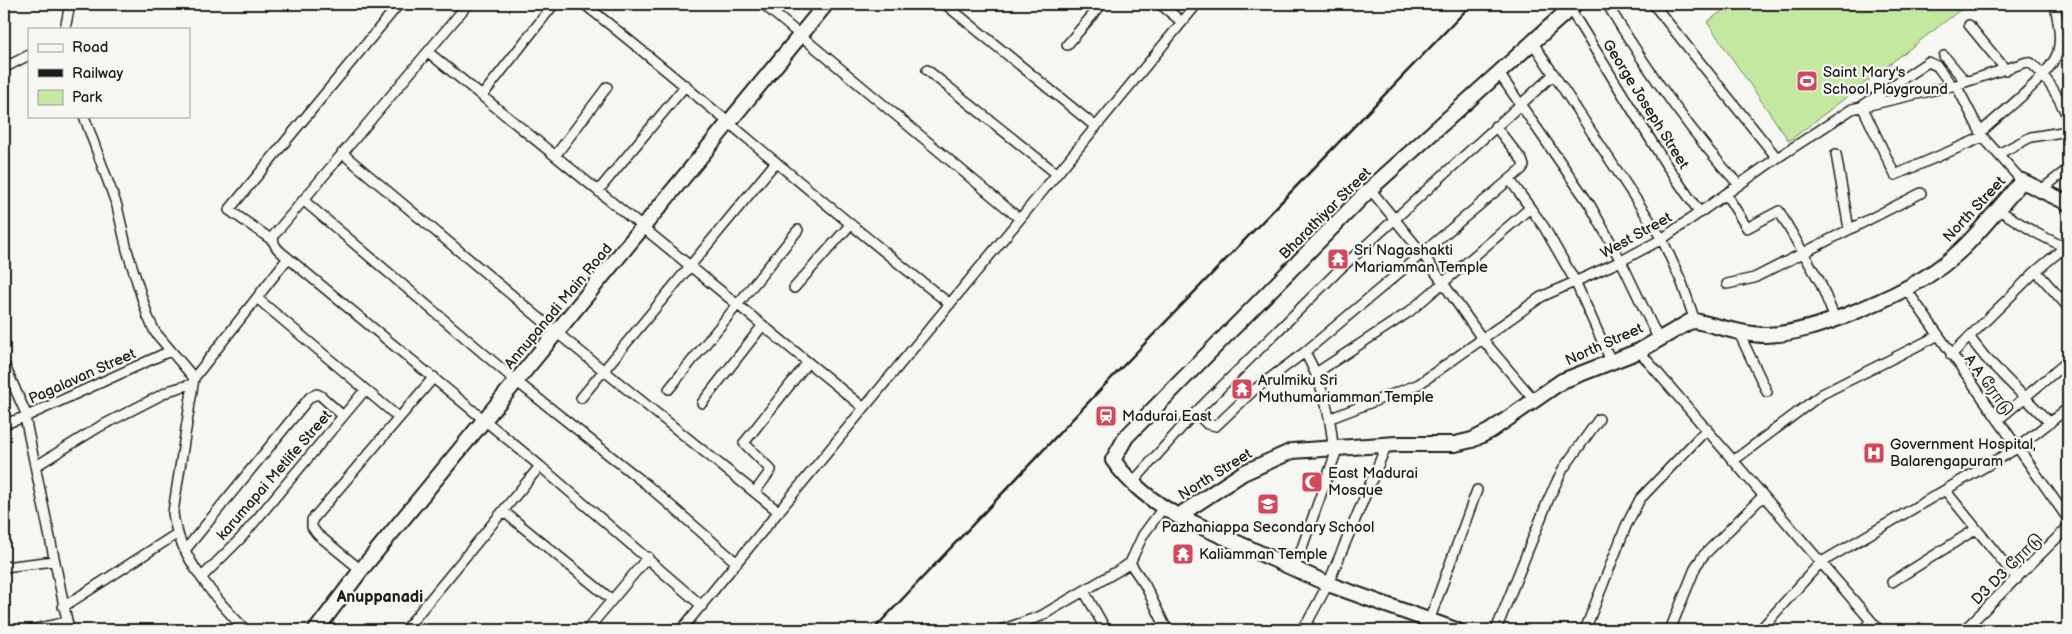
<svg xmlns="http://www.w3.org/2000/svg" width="2072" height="634" font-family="'Balsamiq Sans','Noto Sans Tamil',sans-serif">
<rect width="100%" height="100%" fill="#f6f6f2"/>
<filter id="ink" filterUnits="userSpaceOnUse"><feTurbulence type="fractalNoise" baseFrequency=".02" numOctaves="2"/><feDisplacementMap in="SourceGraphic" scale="10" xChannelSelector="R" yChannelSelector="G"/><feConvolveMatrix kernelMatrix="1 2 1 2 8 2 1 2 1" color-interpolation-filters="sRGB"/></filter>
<g filter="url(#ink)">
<!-- green -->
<path fill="#c5e8a1" stroke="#70825e" d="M1732,4h236l-179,137 -82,-119z"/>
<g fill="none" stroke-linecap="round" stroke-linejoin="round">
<!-- street casing -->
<g stroke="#1c1c1c" stroke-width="12">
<path id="street" d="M584,4c124,98 241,203 366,300
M763,4l257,215
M945,4l151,123
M1160,4l22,18
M1607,4c39,64 81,126 132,181
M1653,4l124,154
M1570,9l95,154 35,50
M1969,25l37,45
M65,29l5,-25
M1533,43l129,196 20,44 13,38
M1067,45l35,-41
M428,52l436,356
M1944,56l21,25
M4,68l25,-13
M927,70l130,104
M1498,72l92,133 31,56 37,77
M1956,85l27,52 39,44
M1952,86l-15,-20 -9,-4 -66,44 33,69 88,-38
M482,96l72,-92
M84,116l33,90 10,44 21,67 7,15 39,46 -21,134c3,40 45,91 73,118
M1981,132c19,-18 71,-57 77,-81 4,-15 -1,-33 -3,-47
M342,153l214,179 223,180
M1836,154l13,75
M1998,154l33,-17 37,-6
M555,156l52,-69
M1510,180l34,47 31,54 36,80
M1370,189l52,64 61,87 51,60
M2041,190l27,-21
M598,191l88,-106
M1726,194l21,34 32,-17 41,71 15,37
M303,200l213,181 131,104 90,78
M1997,209l39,24 32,16
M272,240l-43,-30 170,-206
M288,258l252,208 162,140
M2036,271l32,36
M1727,284l27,-6 167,-85
M794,288l56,-63
M1906,289l162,230
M258,299l140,118
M1738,331l29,61
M1970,338l15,19 65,66
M1639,351l240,279
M1951,355l85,-84 29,-24
M4,364l23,52
M1316,373l93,-61 121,-104
M194,378l94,-120c-8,-7 -17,-12 -14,-23l194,-231
M669,389l129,-159
M581,398l195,-236
M702,403l61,-78
M1196,413l11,11 9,2 38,-36 51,-38
M25,417l44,213
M1331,418l88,-34 122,-87 80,-36 41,-22 115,-81 75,-49 104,-24 71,-23 4,1c16,14 29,36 37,56
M1998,420l70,-59
M4,424l21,-7 145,-66
M1333,448c-2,-35 -11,-65 -28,-96l217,-183 2,-3 -2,-6 -27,-34
M1733,461l89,-67 115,-58
M36,466l63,-39 72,-37 21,-6
M1133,482l56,-63 151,-150 214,-195
M1945,490l72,89
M755,492l16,-22 -27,-27 64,-81
M503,511l109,89 -25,30
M186,549l124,-152 7,-3 4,2 22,20
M1130,563l15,22 22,45
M4,567l50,-6
M361,570l-44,-36 -5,-7v-7l122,-143
M1294,570l44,-123
M202,577l39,-39 124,-148
M1892,582l84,-53
M1084,591l22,39
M612,600l36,-43
M63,607l115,-74
M1429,621l48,-131
M30,630l37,-8
M405,630l135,-164
M681,630l516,-626
M1001,630l40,-14 80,-47 9,-6 13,-28 20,-27
M1300,630l7,-7 21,-39 59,-140
M1496,630l53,-132 14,-29 36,-50
M1585,630l41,-104 14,-27 67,-70
M1670,630l26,-64 7,-10 60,-60
M1760,630l60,-67 197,-115 51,-40
M1864,630l6,-9
M1964,630l104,-103"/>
</g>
<!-- secondary casing -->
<g stroke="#1c1c1c" stroke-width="18">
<path id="secondary" d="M1178,516l65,-43 49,-22 105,-7h58l17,-4 18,-9 72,-50 77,-30 50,-29 6,-1c24,5 47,14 71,14 28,-1 55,-10 81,-20 43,-17 87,-37 120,-71 19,-20 37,-42 55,-63l46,22
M316,630l45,-60 465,-566
M1456,630l-128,-46 -150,-68c-24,-13 -49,-33 -65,-56l13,-23 244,-248 205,-185"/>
</g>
<!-- street -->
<use href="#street" stroke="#f6f6f2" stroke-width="9"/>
<!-- secondary -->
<use href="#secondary" stroke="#f6f6f2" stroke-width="14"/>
<!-- rail -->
<path stroke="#1c1c1c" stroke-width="2.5" d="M873,630l227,-240 372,-386"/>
</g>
</g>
<!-- icons -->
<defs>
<g id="stadium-square" transform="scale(1.125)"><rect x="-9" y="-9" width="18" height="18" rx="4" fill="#d1495b" stroke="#f6f6f2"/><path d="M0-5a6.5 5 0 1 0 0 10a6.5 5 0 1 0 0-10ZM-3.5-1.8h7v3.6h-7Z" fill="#fff"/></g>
<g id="temple-square" transform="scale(1.125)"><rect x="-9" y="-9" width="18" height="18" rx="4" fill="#d1495b" stroke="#f6f6f2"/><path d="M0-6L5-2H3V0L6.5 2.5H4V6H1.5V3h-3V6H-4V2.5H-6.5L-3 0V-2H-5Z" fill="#fff"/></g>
<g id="station-square" transform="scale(1.125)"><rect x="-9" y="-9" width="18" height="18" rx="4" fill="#d1495b" stroke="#f6f6f2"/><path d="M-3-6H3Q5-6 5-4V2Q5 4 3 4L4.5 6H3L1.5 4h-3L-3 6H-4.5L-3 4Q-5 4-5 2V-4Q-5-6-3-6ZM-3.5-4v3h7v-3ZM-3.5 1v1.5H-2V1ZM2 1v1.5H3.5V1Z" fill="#fff"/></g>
<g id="hospital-square" transform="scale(1.125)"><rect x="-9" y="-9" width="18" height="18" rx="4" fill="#d1495b" stroke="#f6f6f2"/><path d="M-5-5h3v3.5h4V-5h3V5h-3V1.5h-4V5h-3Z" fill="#fff"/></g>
<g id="mosque-square" transform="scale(1.125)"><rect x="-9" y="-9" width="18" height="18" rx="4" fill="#d1495b" stroke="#f6f6f2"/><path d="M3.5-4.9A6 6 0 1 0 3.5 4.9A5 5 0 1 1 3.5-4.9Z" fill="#fff"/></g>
<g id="school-square" transform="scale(1.125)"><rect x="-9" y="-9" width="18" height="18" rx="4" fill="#d1495b" stroke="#f6f6f2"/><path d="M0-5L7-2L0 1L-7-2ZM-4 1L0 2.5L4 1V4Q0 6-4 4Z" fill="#fff"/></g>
</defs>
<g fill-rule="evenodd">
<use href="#stadium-square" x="1807" y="81"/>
<use href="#temple-square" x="1338" y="259"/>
<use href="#temple-square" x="1242" y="389"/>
<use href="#station-square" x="1106" y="416"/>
<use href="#hospital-square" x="1874" y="453"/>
<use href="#mosque-square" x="1312" y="482"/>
<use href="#school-square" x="1268" y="504"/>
<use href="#temple-square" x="1183" y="554"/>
</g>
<g text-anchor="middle" stroke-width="4.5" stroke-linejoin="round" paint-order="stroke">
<!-- poi labels -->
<g font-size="15" fill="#1c1c1c" stroke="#f6f6f2" text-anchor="start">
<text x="1823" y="77">Saint Mary's<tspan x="1823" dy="17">School Playground</tspan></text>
<text x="1354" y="255">Sri Nagashakti<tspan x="1354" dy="17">Mariamman Temple</tspan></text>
<text x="1258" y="385">Arulmiku Sri<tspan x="1258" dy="17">Muthumariamman Temple</tspan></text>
<text x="1122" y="421">Madurai East</text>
<text x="1890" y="449">Government Hospital,<tspan x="1890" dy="17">Balarengapuram</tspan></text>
<text x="1328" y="478">East Madurai<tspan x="1328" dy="17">Mosque</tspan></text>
<text x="1268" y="532" text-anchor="middle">Pazhaniappa Secondary School</text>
<text x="1199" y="559">Kaliamman Temple</text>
</g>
<!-- street labels -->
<g font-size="15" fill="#1c1c1c" stroke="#f6f6f2">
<text transform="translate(1646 104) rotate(58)" y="5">George Joseph Street</text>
<text transform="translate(1974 209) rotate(-47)" y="5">North Street</text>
<text transform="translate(1325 213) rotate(-45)" y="5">Bharathiyar Street</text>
<text transform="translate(1636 235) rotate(-29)" y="5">West Street</text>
<text transform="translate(558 306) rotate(-50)" y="5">Annupanadi Main Road</text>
<text transform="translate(1604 344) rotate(-24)" y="5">North Street</text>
<text transform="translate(82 376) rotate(-24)" y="5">Pagalavan Street</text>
<text transform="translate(1989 385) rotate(54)" y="5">A A ரோடு</text>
<text transform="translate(1215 474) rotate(-32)" y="5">North Street</text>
<text transform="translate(274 475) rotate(-49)" y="5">karumapai Metlife Street</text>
<text transform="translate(2007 569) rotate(-45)" y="5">D3 D3 ரோடு</text>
</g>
<!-- neighbourhood labels -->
<g font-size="16" font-weight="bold" fill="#1c1c1c" stroke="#f6f6f2">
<text x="380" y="602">Anuppanadi</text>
</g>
</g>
<!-- margin -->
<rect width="2072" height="634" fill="none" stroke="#f6f6f2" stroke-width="20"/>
<rect x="10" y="10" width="2052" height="614" fill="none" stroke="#1c1c1c" stroke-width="2" filter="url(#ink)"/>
<!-- legend -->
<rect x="28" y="28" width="162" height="90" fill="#f6f6f2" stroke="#9f9f9c"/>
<rect x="38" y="44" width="25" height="8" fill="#f6f6f2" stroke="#9f9f9c"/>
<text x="72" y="52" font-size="15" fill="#1c1c1c">Road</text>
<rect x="38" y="69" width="25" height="8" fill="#1c1c1c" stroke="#9f9f9c"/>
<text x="72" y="78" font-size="15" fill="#1c1c1c">Railway</text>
<rect x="38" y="90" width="25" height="15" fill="#c5e8a1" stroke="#9f9f9c"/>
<text x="72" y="102" font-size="15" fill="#1c1c1c">Park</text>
</svg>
